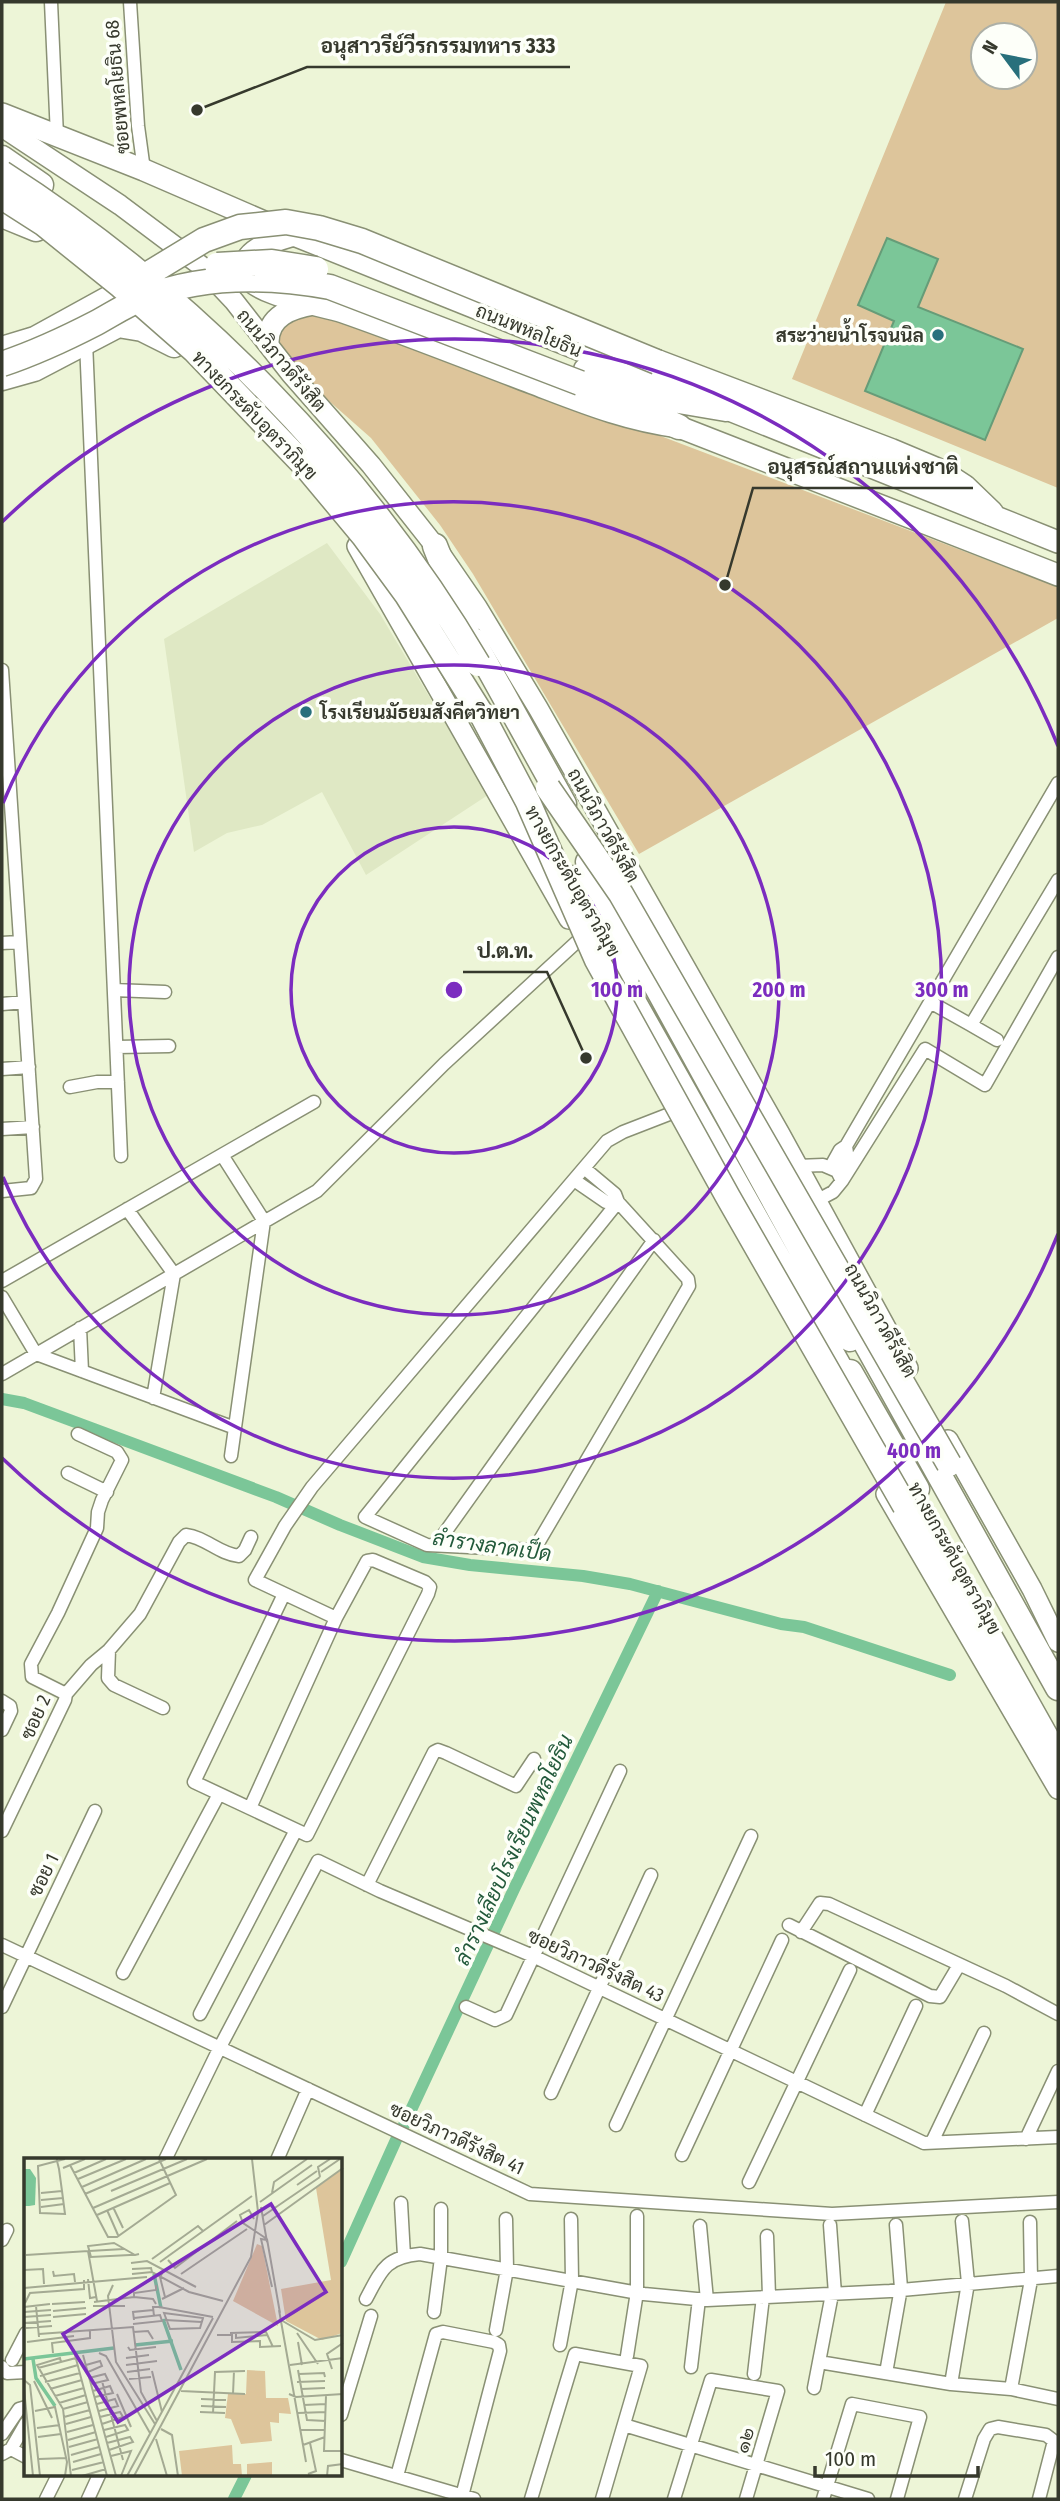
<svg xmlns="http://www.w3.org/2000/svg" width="1060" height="2501" font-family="'Fira Sans Condensed',Sarabun,sans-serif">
<rect width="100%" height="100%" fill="#edf5d7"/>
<!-- built -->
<path fill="#dfe8c4" d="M327,543l53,71 108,181 -122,80 -44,-83 -60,33 -35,8 -33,19 -30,-213z"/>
<!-- green -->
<path fill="#ddc59b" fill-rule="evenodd" d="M946,2h112v486l-266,-109zM983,35h42v42h-42z
M321,307l737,280v31l-419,236 -166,-280 -33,-49 -69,-87 -51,-45 -29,-19 -20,-42 20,-23z"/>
<!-- water -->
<path fill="#7bc698" stroke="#669c78" stroke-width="2" d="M887,238l51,21 -20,48 105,42 -38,91 -120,-49 29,-70 -36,-16z"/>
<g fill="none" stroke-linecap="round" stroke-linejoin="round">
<!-- canal -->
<path stroke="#7bc698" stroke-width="12" d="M2,1399l22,4 70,26 182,68 64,28 83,32 47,8 113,11 47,8 151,40 23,3 146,48
M404,2125l110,-236 144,-298
M341,2262l55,-122
M234,2499l12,-24"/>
<!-- street casing -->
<g stroke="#899074" stroke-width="15">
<path id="street" d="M51,2l6,134
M130,2l8,124 6,44
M86,342l35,814
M2,670l34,509 -5,9 -29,3
M2,943l17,-1
M114,990l51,2
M930,1002l41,23 87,-145
M2,1004l22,-2
M971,1025l26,15
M117,1047l52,-1
M2,1069l27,-2
M70,1087l27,-5h21
M2,1129l31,-2
M846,1146l212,-363
M222,1155l42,66 -33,235
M797,1166l26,-1 14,6 5,10 -9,11 -17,9
M830,1168l10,-18 6,-4 1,7 -10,18
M574,1180l32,22h12l-3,-8 -31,-26
M842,1181l83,-132 60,36 73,-128
M618,1202l70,77 1,7 -155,264 -107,-5 -62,-28z
M127,1209l47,65 -21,124
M2,1281l312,-179
M2,1297l34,57 199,74
M80,1328l2,43
M2,1374l315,-183 127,-127 137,-126
M68,1473l39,19
M436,1545l218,-305
M336,1618l-81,-38 30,-54 27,-39 295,-346 16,-9 49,-19
M109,1650l-1,28 6,7 49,23
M66,1694l-34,-17 -1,-13 27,-51 39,-85 1,-16 4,-12 20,-40 -5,-8 -39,-18
M66,1694l25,-29 18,-15 31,-36 39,-72 7,-7c19,2 33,19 53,21l6,-6 6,-13
M2,1701l8,5 1,5 -9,19
M250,1808l86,-190 31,-57 6,-1 52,22 5,5 -2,7 -121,241 -113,-53 90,-188
M2,1831l63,-131 1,-6
M367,1885l67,-133 4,-2 8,3 70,33 18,-27
M789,1925l141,71 10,1 19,-32
M801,1932l19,-29 9,1 177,82 52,28
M2,1945l528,249 302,20 226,-12
M123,1973l96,-179
M2,2007l93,-196
M466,2007l29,13 11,-5 114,-244
M200,2014l96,-184
M551,2093l100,-218
M865,2115l51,-109
M616,2125l135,-289
M1026,2139l32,-68
M932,2142l52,-109
M682,2155l100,-215
M165,2160l55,-113 98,-186 62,30 153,65 391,187 134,-6
M277,2160l31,-71
M749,2182l101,-212
M401,2203l3,53
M830,2225l5,69
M700,2226l7,74
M767,2236l2,60
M2,2240l5,-10
M366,2299c15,-28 19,-42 54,-45l224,40 63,6 183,-9 168,-15
M434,2312l7,-54v-49
M496,2330l11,-61 -1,-50
M560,2345l12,-65 -1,-61
M627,2356l10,-64v-76
M12,2360l14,-27
M819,2362l132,22 60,5 47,10
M2,2367l5,6 19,-1
M691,2367l8,-68
M886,2373l15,-85 -5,-63
M754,2374l9,-77
M951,2384l17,-101 -6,-62
M814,2388l18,-94
M1011,2389l20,-109 -1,-58
M341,2415l30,-99
M624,2425l244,74
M2,2434l17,-25 7,-2
M11,2449l15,8
M2,2454l9,-5 15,-26
M341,2460l133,39
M397,2476l39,-142 7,-2 51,10 5,3 1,6 -38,145
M46,2499l12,-24
M88,2499l11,-24
M531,2499l44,-145 66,12 -39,133
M674,2499l37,-119 67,11 -32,108
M823,2499l29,-95 68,13 -23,82
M965,2499l19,-60 6,-10 8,-2 48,8 8,6 -15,58"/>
</g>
<!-- secondary casing -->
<g stroke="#899074" stroke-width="22">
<path id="secondary" d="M2,127l118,78 80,60 34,36 57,73 80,91 64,81 42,61 61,101 242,426 128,234
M357,546l212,373
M948,1440l84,149 26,53
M886,1494l172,295"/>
</g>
<!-- primary casing -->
<g stroke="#899074" stroke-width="24">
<path id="primary" d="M2,114l142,56 150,65 764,307
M294,235c-16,5 -56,14 -48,39 6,21 77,31 97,38 63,22 126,47 189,71 50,19 93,37 147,44l379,148
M268,342c0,-26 23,-34 46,-38"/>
</g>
<!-- highway casing -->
<g stroke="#899074" stroke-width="27">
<path id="highway" d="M2,158l39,27
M2,215l34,14
M2,349l33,-10 80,-44
M657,362l234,89 50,21 23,15 27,26
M586,370l81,29 59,10
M2,378l32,-9 84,-44 24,4 32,16
M597,390l82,37
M435,546l32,81
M473,640l91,164
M588,862l262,477
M571,878l56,99
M613,965l240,426
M850,1315l208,373
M850,1372l67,117
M901,1478l157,280"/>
</g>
<!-- street -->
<use href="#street" stroke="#fff" stroke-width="12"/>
<!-- secondary -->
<use href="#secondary" stroke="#fff" stroke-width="19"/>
<!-- primary -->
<use href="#primary" stroke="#fff" stroke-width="21"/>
<!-- highway -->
<use href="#highway" stroke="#fff" stroke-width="24"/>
<!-- highway-bridge casing -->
<g stroke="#899074" stroke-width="27" stroke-linecap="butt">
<path id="highway-bridge" d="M2,173c189,121 362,297 476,491
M2,197l42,27 77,62 73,64 114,119 55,66 44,60 75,120 46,87 69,158 131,237 177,309
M217,265l55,-3 44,7
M130,285l74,-45 36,-13 46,-5 33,6 43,13 295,121
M2,364c33,-11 63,-25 94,-41 15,-8 31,-19 48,-25 58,-23 125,-22 186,-11l250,96
M548,788l73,106 328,570"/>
</g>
<!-- highway-bridge -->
<use href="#highway-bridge" stroke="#fff" stroke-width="24"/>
</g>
<!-- distance rings -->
<g fill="none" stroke="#7b2cbf" stroke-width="3.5">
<circle cx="454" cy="990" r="163"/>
<circle cx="454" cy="990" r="325"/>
<path d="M3 803A488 488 0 1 1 3 1177"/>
<path d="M1058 1234A651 651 0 0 1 2 1458M2 522A651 651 0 0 1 1058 746"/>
</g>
<!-- markers -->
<g fill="#28707c" stroke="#fdfff9" stroke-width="2.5">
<circle cx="938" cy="335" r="7"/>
<circle cx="306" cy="712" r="7"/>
</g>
<g text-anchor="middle" stroke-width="7" stroke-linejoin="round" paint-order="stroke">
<!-- street labels -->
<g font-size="19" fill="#36392d" stroke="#fdfff9">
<text transform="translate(117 87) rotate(-95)" y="7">ซอยพหลโยธิน 68</text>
<text transform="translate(529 330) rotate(22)" y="7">ถนนพหลโยธิน</text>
<text transform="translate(282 360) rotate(50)" y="7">ถนนวิภาวดีรังสิต</text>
<text transform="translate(255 415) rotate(46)" y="7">ทางยกระดับอุตราภิมุข</text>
<text transform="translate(604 825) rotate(61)" y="7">ถนนวิภาวดีรังสิต</text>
<text transform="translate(573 881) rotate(60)" y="7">ทางยกระดับอุตราภิมุข</text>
<text transform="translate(881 1320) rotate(61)" y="7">ถนนวิภาวดีรังสิต</text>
<text transform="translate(955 1558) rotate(61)" y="7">ทางยกระดับอุตราภิมุข</text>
<text transform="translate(35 1717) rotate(-66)" y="7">ซอย 2</text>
<text transform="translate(43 1875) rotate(-64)" y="7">ซอย 1</text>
<text transform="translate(596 1965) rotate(25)" y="7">ซอยวิภาวดีรังสิต 43</text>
<text transform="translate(457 2138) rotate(25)" y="7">ซอยวิภาวดีรังสิต 41</text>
<text transform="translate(744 2440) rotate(-73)" y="7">๑๒</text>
</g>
<!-- poi labels -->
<g font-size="19" font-weight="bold" fill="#36392d" stroke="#fdfff9" text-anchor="end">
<text x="924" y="342">สระว่ายน้ำโรจนนิล</text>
<text x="320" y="719" text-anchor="start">โรงเรียนมัธยมสังคีตวิทยา</text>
</g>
<!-- water labels -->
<g font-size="21" font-style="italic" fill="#22593a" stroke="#fdfff9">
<text transform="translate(492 1546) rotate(8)" y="7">ลำรางลาดเป็ด</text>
<text transform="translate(514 1850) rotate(-65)" y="7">ลำรางเลียบโรงเรียนพหลโยธิน</text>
</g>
</g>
<!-- overview -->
<g transform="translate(24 2158)">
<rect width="318" height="318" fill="#edf5d7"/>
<path d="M318,11v164l-20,7 -36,-19 -5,-32 50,-9 -15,-92zM233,86l5,2 16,80 -45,-25zM223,212l18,1 1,27h22l3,16 -12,-1v10l-9,-1 2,19 -31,3 -10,-25 -6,-1 3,-24h18zM208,287l1,19h8l1,12h-60l-3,-25zM248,304v14h-25v-12z" fill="#ddc59b"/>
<path d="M0,11h6l6,9 -1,27 -6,1h-5z" fill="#7bc698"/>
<path fill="none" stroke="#7bc698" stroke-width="3.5" d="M130,116l7,34M139,161l18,51M111,187l38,-4M0,201l90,-11M9,201l3,19 19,28"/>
<path fill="none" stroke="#a4aa93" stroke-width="2" d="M33,1v2l2,8 3,22 3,23 -25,-1 -2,-47 19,-5 8,-2M46,7l38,72h9l59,-42 -17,-36M39,10l22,-9M297,14l19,-13M50,15l32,-14M296,19l-2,-10 12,-8M54,21l48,-20M273,27l20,-14M58,29l64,-28M87,33l76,-32M17,35l21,-2M248,35l2,-11 33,-23M61,36l81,-35M17,42l22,-2M236,44l52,-37M17,49l23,-3M89,49l10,21M237,49l6,35M69,50l114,-49M83,52l11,25M73,57l73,-32M239,58l57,-39M230,61l-5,-9 -9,5 3,8 24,16 13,74M240,67l79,-57M243,82l-6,-1 11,48M65,93l35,-2M2,97l62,-4 9,50M111,97l-21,-12 -26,3 3,11 39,-2h5l4,-1M128,101l46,-33 5,5M144,102l7,8 62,-47M136,104l92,-66M107,105l16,-2 49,26M108,111l19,-1 1,4M0,112l19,-1 1,15M140,112l-4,7 5,20M29,113l1,5 20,-2 1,8M108,116l20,-2 37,20 34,9M157,116l66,-45M64,121l2,19 6,-1M89,127l-5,11 8,66 39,62M0,130l123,-11M110,139v-4l22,-3v-5M138,141l22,-11M70,144l40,-5 19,2 3,5M1,145l5,-10 54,-4v-9M28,146l33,-2M12,148l3,31M69,148h32M0,149l26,-3M255,152l27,152M29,153l33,-3M0,154l27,-2M140,155l39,5 -3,10 -30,1zM130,158l-1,-9h6l54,10M0,159l27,-2M29,159l33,-3M110,162l-1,-8 20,-2M141,162l37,2M257,162l34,20 28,-5M0,165l27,-2M109,166l29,-3 -2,-6 -26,3M2,170l26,-2M109,174l15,-1 5,8M206,175l36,-1 7,15M212,175v5l31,-3M273,175l21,31M15,176l94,-7 8,65 16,29M193,177h15v7l28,-1v6l21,-1M3,184l47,-6M274,184l4,23M104,189l2,3 26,-3M29,195l-1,-10 38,-5v-7M75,195l7,3 44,77M51,197l32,121M59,197l33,121M102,200l23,-3M37,204l-1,-4 -23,7 26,44 8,67M62,207l14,-4 2,5 -14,6M102,207l31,-4M266,207l53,-7M14,210l38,-10M308,211l-5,-15 16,-11M274,212l9,50 19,1M128,213l10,41M103,214l23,-3M275,216l25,-1 1,4M16,218l38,-11M65,220l16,-4 3,6 -17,4M105,221l22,-2M0,222l6,5 10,91M10,223l18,37M78,223l21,79M21,224l35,-9M273,224l28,-1M0,231l9,87M26,231l32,-9M277,231l24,-1M69,233l17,-5 3,7 -18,4M157,233l64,3M93,236l14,33M209,236l1,-23M265,236l7,3 47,-3M31,238l29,-8M302,238l-2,55h19M177,241l25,1M35,245l27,-8M73,246l18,-5 3,7 -19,5M280,247l22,-1M177,248l25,1M39,251l25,-7M11,253l20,-4 12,55 -2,14M176,254l25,1M189,255l2,-41 30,-1M274,255l28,-1M40,259l26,-7M76,259l20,-5 3,5 -21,7M42,266l25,-7M13,270l23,-3M137,271l11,6 6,41M80,272l21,-5 3,5 -22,7M277,272h24M43,274l26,-7M14,279l23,-3M132,281l11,37M44,282l28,-8M83,285l23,-6 3,5 -24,8M279,287l22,-8M45,289l29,-8M47,297l28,-8M87,298l20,-5 -10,25M15,301l27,-1M49,304l28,-8M48,312l32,-8M284,316l8,-3 -6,-28M58,318l24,-7M103,318l86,-158M110,318l117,-219 7,-45 -6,-53M303,318l1,-10 15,-2"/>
<path fill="#7b2cbf" fill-opacity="0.15" stroke="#7b2cbf" stroke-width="3.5" d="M247,46l55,88 -208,130 -55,-88z"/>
<rect width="318" height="318" fill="none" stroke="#36392d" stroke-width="3.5"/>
</g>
<circle cx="454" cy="990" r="10" fill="#7b2cbf" stroke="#fdfff9" stroke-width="3.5"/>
<g font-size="21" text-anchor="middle" font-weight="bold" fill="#7b2cbf" stroke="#fdfff9" stroke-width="7" stroke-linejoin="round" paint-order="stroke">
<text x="617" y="997">100 m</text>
<text x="779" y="997">200 m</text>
<text x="942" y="997">300 m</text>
<text x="914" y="1458">400 m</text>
</g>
<!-- callouts -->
<path fill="none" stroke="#36392d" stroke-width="2.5" d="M197 110L307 67H570M725 585L753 488H973M586 1058L547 972H463"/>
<g fill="#36392d" stroke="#fdfff9" stroke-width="2.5">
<circle cx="197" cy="110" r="7"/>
<circle cx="725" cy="585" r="7"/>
<circle cx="586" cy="1058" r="7"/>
</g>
<g font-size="21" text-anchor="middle" font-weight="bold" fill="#36392d" stroke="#fdfff9" stroke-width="7" stroke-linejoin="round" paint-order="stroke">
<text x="438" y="53">อนุสาวรีย์วีรกรรมทหาร 333</text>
<text x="863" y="474">อนุสรณ์สถานแห่งชาติ</text>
<text x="505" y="958">ป.ต.ท.</text>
</g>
<!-- border -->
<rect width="1060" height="2501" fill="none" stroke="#36392d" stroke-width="7"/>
<!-- north arrow -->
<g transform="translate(1004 56) rotate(302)"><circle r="33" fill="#fdfff9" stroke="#adb0a7" stroke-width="2"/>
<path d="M0-5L12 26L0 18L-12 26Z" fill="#28707c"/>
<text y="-10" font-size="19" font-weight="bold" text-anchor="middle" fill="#36392d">N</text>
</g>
<!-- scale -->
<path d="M815 2466v10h163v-10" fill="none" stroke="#36392d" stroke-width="3.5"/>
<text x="825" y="2466" font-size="21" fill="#36392d" stroke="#fdfff9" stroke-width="5" paint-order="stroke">100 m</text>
</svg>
